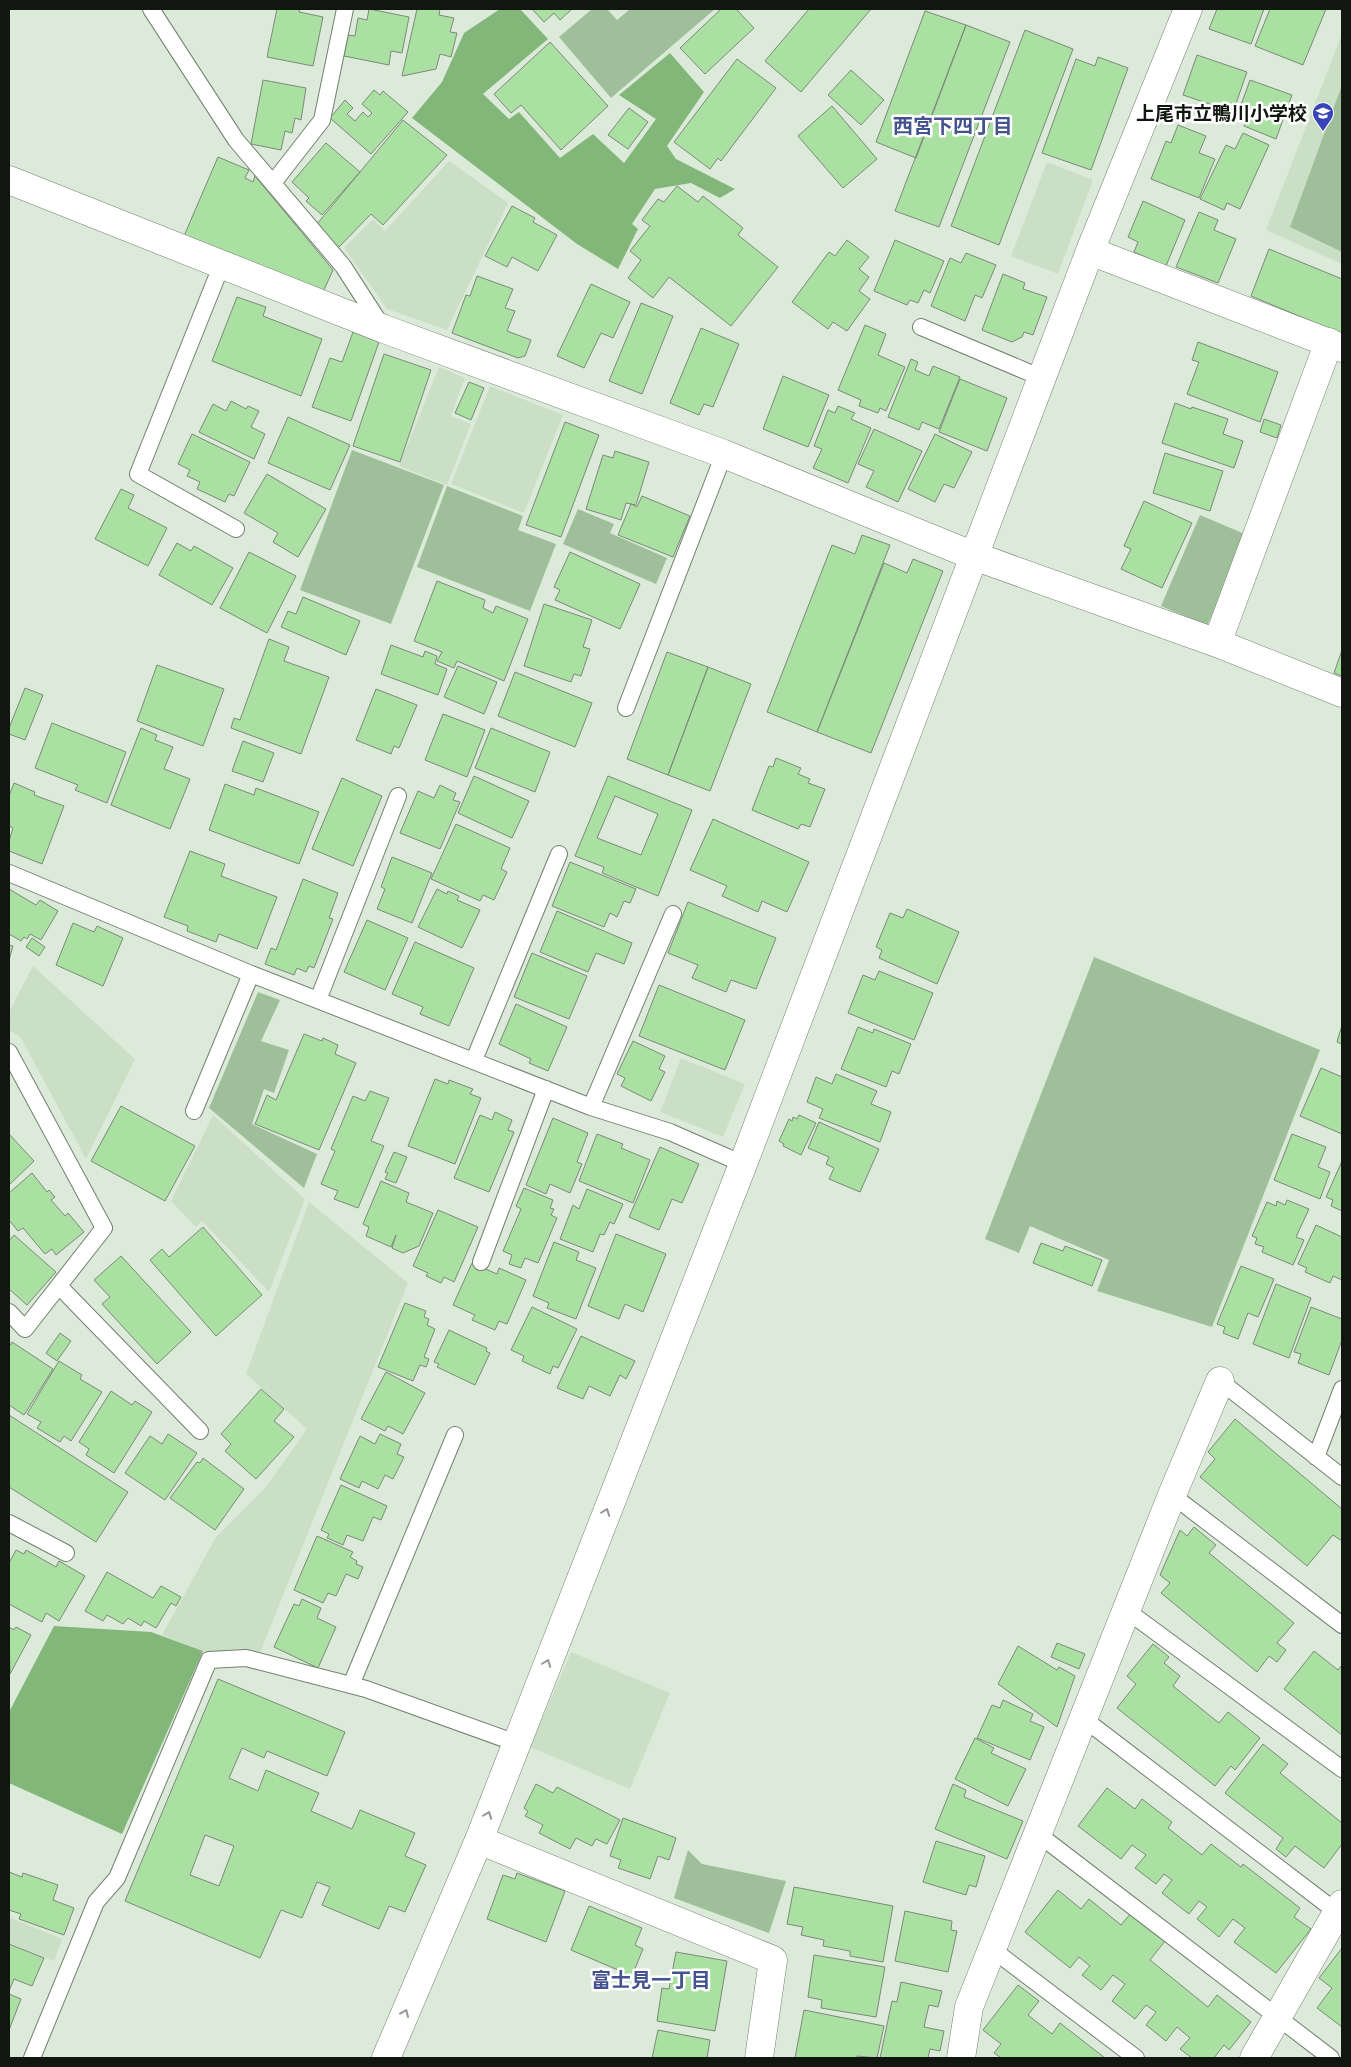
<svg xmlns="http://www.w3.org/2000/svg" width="1351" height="2067" font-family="Mulish,'Noto Sans JP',sans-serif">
<rect width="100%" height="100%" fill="#dcebd9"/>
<!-- built -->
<path fill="#cbdfc7" d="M1342,34v230l-76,-34z
M449,161l59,42 -61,127 -60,-21 -43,-61 29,-29 12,12z
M1047,162l46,18 -35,94 -47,-18z
M439,367l26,11 -14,38 20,8 -24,61 -48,-19z
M490,386l73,29 -39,98 -73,-29z
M33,966l102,93 -49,100 -65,-121 -12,-8v-18z
M681,1058l64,26 -22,53 -63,-25z
M213,1115l92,84 -36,93 -67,-71 -6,6 -25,-26z
M309,1202l99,81 -148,370 -57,-2 -41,-16 54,-98 49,-49 42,-59 -61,-55z
M571,1652l99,41 -40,96 -100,-42z
M9,1917l53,22 -8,22 -45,-18z"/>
<!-- green -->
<path fill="#9fbf9a" d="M592,9h15l10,11 13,-11h85l-104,89 -52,-61z
M1342,85v167l-52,-25z
M352,450l92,35 -53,139 -91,-34z
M447,486l76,30 -5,14 38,14 -26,67 -113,-44z
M578,509l36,15 -4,9 57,25 -11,26 -93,-40z
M1200,515l47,20 -40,91 -46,-20z
M1094,957l226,93 -108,277 -115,-36 12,-31 -79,-34 -11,27 -34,-14z
M258,992l22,8 -19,41 28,9 -15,43 -10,-4 -12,35 65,30 -13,34 -95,-80z
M688,1850l14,14 84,17 -17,52 -95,-35z"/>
<!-- forest -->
<path fill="#83b77a" d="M500,9h20l28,30 -65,55 26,25 10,-7 41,46 33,-24 31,29 32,-44 -37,-24 51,-42 34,39 -37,54 9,13 59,30 -15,9 -29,-15 -36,6 -23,35 6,5 -20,40 -41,-25 -165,-126 30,-36 22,-49z
M54,1626l97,6 52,19 -81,183 -113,-51v-71z"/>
<!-- building -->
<path fill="#aae0a1" stroke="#7b8979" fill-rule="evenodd" d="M277,9h23l-1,3 24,5 -10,49 -46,-9z
M369,9l40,8 -7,36 -11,-2 -2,14 -45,-9 4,-21 7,1 3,-18 9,2z
M417,9h23l-1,6 15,3 -4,14 7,1 -6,24 -11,-3 -4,15 -34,7z
M532,9h40l-12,11 -6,-7 -10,9z
M721,9h15l18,19 -49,46 -25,-26z
M809,9h62l-70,83 -36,-31z
M1217,9h47l-13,35 -42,-15z
M1270,9h56l-23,56 -48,-19z
M925,11l41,14 -50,133 -40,-16z
M966,25l44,17 -71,185 -44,-16z
M1025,30l48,19 -74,196 -48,-19z
M550,42l58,64 -47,44 -40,-45 -10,8 -17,-19z
M1197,55l50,17 -14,40 -50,-17z
M1098,57l30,11 -37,102 -49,-17 34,-94 19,7z
M737,59l39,29 -55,73 -3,-3 -8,11 -36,-27z
M851,70l33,30 -23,25 -33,-30z
M263,80l43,8 -5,32 -6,-2 -3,15 -7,-2 -4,19 -30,-6z
M1250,80l42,15 -16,44 -32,-13 2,-6 -9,-4z
M374,90l6,5 3,-4 25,21 -37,42 -41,-36 15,-18 8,8 -6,6 8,7 8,-9 5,5 4,-4 -10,-9z
M832,106l45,53 -34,29 -45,-52z
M629,108l19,14 -20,27 -20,-14z
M403,120l44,35 -64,70 -12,-11 -33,34 -21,-24z
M1178,125l28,11 -7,17 16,6 -16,39 -48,-19 15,-38 5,2z
M1243,133l26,12 -29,64 -13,-6 -3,7 -24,-11 26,-54 9,4z
M326,143l34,29 -38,43 -16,-14 3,-3 -17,-16z
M218,157l31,13 -4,8 8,4 2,-6 78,94 -10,22 -139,-56z
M677,186l21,16 5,-6 40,32 -5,7 40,32 -47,59 -62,-49 -16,21 -25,-20 13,-18 -11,-9 20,-25 -8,-6 16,-21 6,3z
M1143,201l42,19 -19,46 -32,-14 4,-10 -10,-5z
M512,206l23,12 -2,4 24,13 -19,36 -26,-14 -5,10 -22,-11z
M1199,212l19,8 -4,10 22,9 -18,44 -42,-16z
M847,240l22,17 -10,12 10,8 -10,14 11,8 -23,32 -14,-9 -5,7 -36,-27 37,-50 6,4z
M895,240l49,21 -14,32 -6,-3 -6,13 -8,-3 -3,5 -33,-14z
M1269,249l73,30v55l-91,-38z
M966,253l30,12 -14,33 -7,-3 -10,26 -34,-15 19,-48 11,5z
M1003,274l22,9 -2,6 24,8 -14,38 -9,-3 -2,5 -10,5 -30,-12z
M477,276l36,13 -8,19 10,3 -8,20 24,9 -6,16 -7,2 -66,-25 14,-38 4,1z
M591,284l39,18 -17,36 -12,-5 -17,35 -27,-12z
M237,297l29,10 -3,9 59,23 -21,57 -89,-35z
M641,303l32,13 -31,78 -33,-13z
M865,325l21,9 -8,21 27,12 -19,44 -6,-3 -2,5 -19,-7 2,-6 -23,-10z
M701,328l38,16 -26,63 -9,-3 -5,11 -29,-12z
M353,332l26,10 -28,79 -39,-14 18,-49 12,4z
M1198,342l80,30 -18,50 -73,-28 12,-32 -7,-2z
M384,354l47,16 -31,92 -47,-16z
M911,359l7,3 -3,8 14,6 4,-10 27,11 -21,52 -17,-7 -3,8 -31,-13z
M783,376l46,19 -21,52 -45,-18z
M960,379l47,19 -20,53 -48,-19z
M469,382l15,6 -13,32 -16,-7z
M231,401l15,8 2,-3 11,5 -8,16 14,7 -11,25 -55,-27 14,-28 13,7z
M1175,403l16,6 1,-2 36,12 -5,15 20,7 -9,27 -72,-25z
M838,406l17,7 -4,6 20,9 -23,55 -35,-15 9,-19 -8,-3 14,-36 7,3z
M288,417l62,28 -20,45 -62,-27z
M1264,419l17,6 -4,13 -17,-6z
M565,422l34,13 -38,102 -35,-12z
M874,429l48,22 -24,51 -32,-15 8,-16 -16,-7z
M192,434l58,28 -16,34 -5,-2 -4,8 -28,-13 3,-7 -13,-6 3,-6 -12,-6z
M935,434l37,18 -18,36 -10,-4 -9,18 -27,-13z
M615,451l34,11 -13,43 -10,-2 -5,17 -35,-11 17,-54 10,3z
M1165,453l58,18 -13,40 -57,-18z
M267,474l59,35 -28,48 -25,-15 5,-9 -34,-20z
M121,489l13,6 -6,13 39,20 -19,38 -53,-27z
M642,496l48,20 -17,41 -55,-22 13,-31 6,3z
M1144,501l48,22 -30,65 -41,-19 10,-20 -7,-3z
M862,535l28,10 -73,187 -50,-20 65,-167 23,9z
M177,543l14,8 3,-5 39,22 -21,37 -53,-30z
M249,552l47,24 -29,57 -47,-25z
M570,552l70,32 -20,45 -65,-29 5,-10 -6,-3z
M913,559l30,12 -72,182 -54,-21 67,-169 23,10z
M437,581l48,19 -2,8 10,5 3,-7 32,13 -24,62 -47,-20 -3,7 -17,-7 5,-9 -28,-11z
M303,597l57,24 -14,34 -65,-28 7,-16 8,3z
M544,604l48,16 -9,27 7,2 -9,27 -7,-2 -3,8 -47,-16z
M269,639l20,8 -5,14 45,16 -28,77 -70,-26 3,-10 6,2z
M391,645l32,12 2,-6 12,5 -2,8 12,5 -9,26 -57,-21z
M1342,650v26l-8,-3z
M667,652l41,15 -40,108 -41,-16z
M157,665l67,24 -21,57 -66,-25z
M458,666l39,16 -13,32 -40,-17z
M708,667l43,17 -41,107 -42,-16z
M515,672l77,31 -17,44 -77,-31z
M25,688l18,7 -18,45 -16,-6v-6z
M376,689l41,16 -18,43 -5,-2 -3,8 -35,-14z
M443,714l42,16 -18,47 -42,-17z
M52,723l74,29 -19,51 -32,-13 3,-5 -43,-17z
M141,728l16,7 -2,5 18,7 -9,22 26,10 -20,50 -59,-24z
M491,728l59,24 -15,40 -60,-24z
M243,741l31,12 -11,29 -31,-11z
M776,758l25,10 -3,6 12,5 -2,4 17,6 -15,38 -9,-3 -3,5 -46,-19 17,-44 4,1z
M474,776l55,25 -17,37 -54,-25z
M608,776l84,34 -34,86 -56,-23 2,-6 -29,-11zM615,796l43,18 -17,41 -44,-17z
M342,778l40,18 -29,70 -41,-17z
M14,783l21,9 -1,3 30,11 -22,58 -33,-13v-10l4,-13 -4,-2v-30z
M225,784l29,11 2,-7 63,24 -20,52 -90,-34z
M440,785l16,8 -3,7 7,2 -20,47 -40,-16 18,-42 16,7z
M713,819l96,43 -22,50 -25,-11 -4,11 -36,-16 5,-10 -37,-16z
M456,824l54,24 -9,21 6,3 -13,28 -11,-5 -3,6 -49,-22z
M190,851l35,13 -4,12 56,21 -20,52 -38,-15 -3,8 -29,-11 1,-5 -24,-9z
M392,857l40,16 -20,50 -35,-14 8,-20 -4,-2z
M570,862l66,27 -6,14 -6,-2 -7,16 -7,-4 -6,14 -52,-21z
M303,879l35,14 -9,25 4,1 -19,49 -5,-2 -3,6 -9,-4 -3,7 -29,-11 6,-16 5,2z
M9,889l27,16 4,-5 18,11 -17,29 -11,-6 -3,5 -3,-2 -3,4 -12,-7z
M437,889l10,5 1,-3 11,5 -2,4 23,10 -18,38 -44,-21z
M688,902l88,36 -20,51 -25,-9 -5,12 -34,-14 6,-13 -30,-12z
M907,909l52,23 -22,52 -58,-26 3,-8 -6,-3 14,-34 13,5z
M557,911l75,32 -8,21 -28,-11 -8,19 -48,-20z
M367,920l41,18 -23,52 -41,-18z
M73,923l21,9 3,-6 26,12 -20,48 -47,-21z
M32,938l13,9 -6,9 -13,-9z
M415,942l59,26 -25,58 -29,-12 3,-7 -31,-13z
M9,945l4,1 -4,14z
M532,953l55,23 -18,43 -55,-22z
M879,971l54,22 -19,47 -66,-27 15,-38 12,5z
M659,985l86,35 -20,50 -86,-34z
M516,1004l51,23 -19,44 -19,-8 2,-4 -32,-15z
M1342,1025v19l-5,-2z
M858,1027l15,6 1,-4 37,15 -12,30 -7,-3 -6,16 -45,-18z
M304,1034l18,7 1,-3 15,7 -3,9 21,9 -37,87 -64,-26 12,-29 9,5z
M633,1041l32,15 -6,13 6,3 -14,29 -30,-15 4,-8 -8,-4z
M1321,1068l21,9v57l-42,-18z
M836,1074l41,17 -6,13 20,8 -11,30 -61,-24 4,-9 -16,-7 9,-25 16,7z
M435,1079l13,5 1,-4 24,9 -3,5 11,4 -26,66 -47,-18z
M370,1091l19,7 -18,43 13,5 -26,62 -24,-9 4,-8 -17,-7 14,-33 -4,-2 22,-53 12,5z
M121,1106l74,40 -30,55 -74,-40z
M495,1112l17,8 -4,10 6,2 -25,60 -35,-14 26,-63 12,5z
M799,1115l17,8 -15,32 -18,-9 1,-2 -5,-3 10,-22 3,2 1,-4 4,2z
M553,1118l35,15 -11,29 5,2 -12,29 -20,-9 -4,10 -20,-9z
M819,1122l60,27 -19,43 -31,-13 5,-11 -8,-4 3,-7 -21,-9z
M9,1134l25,27 -25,24z
M597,1134l26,10 -2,4 29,12 -17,43 -54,-22z
M1292,1134l34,13 -8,20 12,5 -10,27 -46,-19z
M660,1147l39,17 -17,39 -10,-4 -13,31 -30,-13z
M394,1152l13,5 -11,26 -11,-4 3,-6 -3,-1z
M1342,1161v50l-11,-5 2,-6 -7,-3z
M32,1173l15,19 2,-2 6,7 -4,3 14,16 3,-3 16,19 -28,23 -4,-6 -7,5 -22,-26 -5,3 -9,-11v-27z
M381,1181l28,12 -3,9 27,11 -14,33 -16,7 -11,-5 4,-13 -5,12 -25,-11 3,-9 -6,-3z
M524,1188l29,12 -3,8 4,1 -3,6 6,3 -19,45 -13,-5 -4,10 -12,-4 3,-9 -9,-4 18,-42 -5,-3z
M587,1189l36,15 -9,20 -4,-2 -6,13 -4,-1 -7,18 -33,-13 13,-34 6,4z
M1287,1200l22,9 -13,28 8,3 -11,25 -31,-13 2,-5 -9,-3 2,-6 -5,-2 15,-34 9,4 1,-5 8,4z
M438,1210l40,17 -24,55 -10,-5 -3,6 -15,-7 2,-3 -15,-7z
M1316,1225l26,12v43l-9,-4 -3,7 -25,-11 2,-4 -9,-4z
M203,1227l59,68 -46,41 -66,-76 12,-11 7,8z
M616,1234l50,20 -23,58 -18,-8 -6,15 -31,-13z
M14,1235l42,37 -29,33 -18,-16v-48z
M554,1242l25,10 -3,8 20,8 -20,51 -29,-11 2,-5 -16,-7z
M1041,1243l22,8 2,-5 37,14 -10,26 -59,-23z
M121,1256l70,76 -34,32 -55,-60 8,-7 -16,-17z
M472,1263l25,11 2,-6 27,12 -19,44 -8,-3 -4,9 -23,-10 3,-5 -22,-10z
M1241,1266l33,13 -16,38 -10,-4 -10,26 -15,-6 2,-6 -8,-3z
M1276,1284l35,14 -22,60 -36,-14z
M405,1303l21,8 -2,6 5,2 -2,6 8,4 -11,28 5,2 -3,8 -6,-2 -7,16 -35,-14z
M532,1307l45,22 -19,39 -5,-2 -3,8 -28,-13 2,-5 -13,-6z
M1311,1307l31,12v21l-13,35 -31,-12 3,-9 -7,-2z
M449,1330l38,18 -1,3 4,2 -15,32 -38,-18 2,-3 -5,-2z
M60,1333l11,8 -14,20 -11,-8z
M581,1336l54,25 -9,18 -6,-4 -10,21 -21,-10 -6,13 -26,-11z
M12,1342l41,27 -29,46 -15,-10v-58z
M59,1361l23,14 -2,4 22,13 -31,49 -7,-5 -4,6 -23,-14 4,-6 -14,-8z
M386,1372l39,21 -22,41 -15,-8 -3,5 -24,-12z
M261,1389l23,20 -10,12 20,16 -38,42 -31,-28 6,-7 -10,-10z
M111,1391l21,14 3,-4 17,11 -38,61 -28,-18 3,-6 -10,-7z
M9,1415l119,77 -32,50 -87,-55z
M1235,1419l107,90v32l-9,-6 -26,31 -107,-89 15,-18 -7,-7z
M168,1434l29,19 -32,47 -40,-27 25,-37 12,8z
M380,1434l21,10 -4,10 7,3 -11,22 -8,-4 -7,14 -16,-8 -3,7 -19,-9 20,-43 15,8z
M203,1458l41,31 -29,41 -45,-32 27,-36 3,1z
M341,1485l46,21 -6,14 -8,-3 -10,24 -16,-6 -4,10 -16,-7 2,-4 -8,-4z
M1194,1527l22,18 -7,8 85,70 -17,20 9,7 -9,12 -8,-6 -12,16 -96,-79 9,-10 -10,-8 20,-45 7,6z
M317,1536l36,16 -3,5 7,4 -1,3 7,3 -5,12 -12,-5 -10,22 -8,-3 -5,10 -29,-13z
M16,1550l8,4 2,-4 30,17 3,-6 26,15 -26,45 -13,-8 -4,9 -33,-18v-41z
M107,1572l46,26 8,-12 20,11 -5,9 -5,-3 -15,25 -12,-7 -3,5 -13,-8 -5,6 -16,-9 -4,6 -18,-10z
M302,1599l19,9 -4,10 19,9 -18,41 -44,-21 20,-43 5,2z
M9,1627l5,3 2,-3 15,8 -21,39z
M1057,1643l28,11 -6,15 -28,-12z
M1153,1644l16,13 -5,6 16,13 -7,10 46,37 9,-11 32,26 -25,32 -4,-4 -16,20 -98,-78 19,-24 -9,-8z
M1018,1646l39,24 2,-3 16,9 -18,51 -59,-43z
M1314,1651l24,19 4,-5v70l-58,-46z
M218,1679l127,53 -18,44 -60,-25 -3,7 -22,-10 -13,30 29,13 8,-21 53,23 -8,18 41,18 8,-19 55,23 -10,23 21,9 -21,47 -16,-6 -10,23 -57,-24 8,-18 -13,-5 -15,36 -21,-8 -21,48 -135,-57zM205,1835l29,11 -15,40 -29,-11z
M1003,1700l30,14 -3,7 14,6 -14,33 -53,-22 15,-33 8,3z
M975,1738l19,10 -3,5 35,16 -18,37 -53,-27z
M1263,1744l25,20 -8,9 62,50v21l-18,24 -29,-22 -9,11 -10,-8 7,-11 -58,-45z
M536,1784l17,9 4,-6 63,33 -13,24 -11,-5 -4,7 -16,-8 -6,11 -31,-16 4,-8 -18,-9 3,-5 -4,-3z
M953,1784l13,6 -2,7 59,24 -16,38 -72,-30z
M1107,1788l28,21 7,-10 30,23 -4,6 34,27 9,-11 30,23 2,-3 57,44 -6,9 17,12 -35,44 -42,-31 11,-14 -12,-9 -14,18 -22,-18 10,-12 -8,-6 -10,13 -27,-21 10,-13 -8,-6 -8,10 -21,-16 11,-13 -14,-10 -11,14 -43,-33z
M623,1818l53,20 -7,22 -11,-4 -8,23 -32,-11 3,-8 -11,-4z
M936,1841l49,15 -9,31 -7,-2 -3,10 -43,-13z
M9,1872l13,5 1,-4 35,12 -5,15 21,8 -10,27 -45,-16 2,-5 -12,-4z
M517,1873l48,18 -19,51 -59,-23 16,-44 12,4z
M794,1887l99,19 -10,56 -33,-6v-5l-27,-5 1,-6 -23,-5 2,-8 -16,-3z
M1058,1890l23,19 8,-10 32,26 10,-12 34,28 -15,19 58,47 9,-12 34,27 -22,28 -5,-5 -10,13h-22l-12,-9 10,-11 -13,-11 -11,14 -20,-16 10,-13 -10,-7 -11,14 -23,-18 13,-17 -12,-9 -12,15 -19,-15 8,-9 -11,-9 -9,11 -45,-36z
M589,1906l53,22 -7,17 8,4 -11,27 -61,-26z
M905,1911l47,10 -1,9 6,1 -9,41 -53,-11z
M9,1944l35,14 -12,28 -18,-7 -5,12z
M1342,1948v79l-25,-19 15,-20 -13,-10z
M676,1952l51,9 -12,70 -58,-10 5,-33 7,1z
M814,1955l71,12 -9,50 -55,-9 1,-8 -14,-3z
M901,1982l41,9 -4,16 -9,-2 -5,22 20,4 -4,20 -10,-2 -2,9h-48l12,-57 5,1z
M1018,1985l21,16 -11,14 24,19 8,-11 45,35h-104l-7,-5 7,-9 -18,-14z
M9,1994l12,5 -12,31z
M804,2010l80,16 -7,32 -20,-2 -1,2h-61z
M658,2030l52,10 -3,18h-55z"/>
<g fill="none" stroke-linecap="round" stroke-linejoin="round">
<!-- lane casing -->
<g stroke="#738070" stroke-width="18">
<path id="lane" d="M151,9l85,131 107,126 40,62
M273,183l49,-63 23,-111
M222,264l-84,210 98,55
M921,327l121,51
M626,708l98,-254
M9,873l242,101 340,133 79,25 73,32
M318,1000l80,-204
M9,1052l95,176 -79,101 -16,-17
M474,1060l85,-206
M591,1107l82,-193
M194,1111l57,-137
M481,1262l65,-173
M59,1286l141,145
M1220,1381l122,96
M1316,1457l26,-68
M1172,1495l170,130
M9,1523l57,30
M1126,1610l216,159
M351,1685l104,-250
M1084,1719l258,197
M1038,1834l293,224
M992,1949l144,109
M32,2058l64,-156 21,-24 92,-218 37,-2 120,31 150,54"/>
</g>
<!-- street casing -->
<g stroke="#738070" stroke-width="29">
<path id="street" d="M9,180l375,149 340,125 250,102 243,87 125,50
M1090,251l252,97
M1217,643l112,-301
M479,1840l294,120 -14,98
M386,2058l93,-218 264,-676 347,-913 98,-242
M961,2058l8,-51 203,-512 48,-114
M1254,2058l88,-154"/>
</g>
<!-- lane -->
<use href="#lane" stroke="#fff" stroke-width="16"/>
<!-- street -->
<use href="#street" stroke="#fff" stroke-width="28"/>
</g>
<!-- one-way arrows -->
<defs><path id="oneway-chevron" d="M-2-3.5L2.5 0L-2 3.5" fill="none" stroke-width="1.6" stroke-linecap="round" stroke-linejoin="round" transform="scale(1.25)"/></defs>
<g stroke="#949693">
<use href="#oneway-chevron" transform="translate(606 1512) rotate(-69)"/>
<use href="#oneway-chevron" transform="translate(547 1663) rotate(-69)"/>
<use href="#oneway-chevron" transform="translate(488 1815) rotate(-69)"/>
<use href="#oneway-chevron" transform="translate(405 2013) rotate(-67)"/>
</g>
<!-- icons -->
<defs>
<g id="school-pin" transform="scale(1.125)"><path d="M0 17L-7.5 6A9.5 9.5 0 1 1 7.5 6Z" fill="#3745b8" stroke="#fff"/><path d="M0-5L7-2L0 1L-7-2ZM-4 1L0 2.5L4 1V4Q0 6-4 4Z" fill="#fff"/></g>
</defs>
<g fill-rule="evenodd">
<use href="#school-pin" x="1323" y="113"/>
</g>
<g text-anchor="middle" stroke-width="5" stroke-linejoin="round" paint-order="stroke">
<!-- poi labels -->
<g font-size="19" font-weight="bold" fill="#111610" stroke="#fff" text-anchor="end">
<text x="1307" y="120">上尾市立鴨川小学校</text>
</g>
<!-- neighbourhood labels -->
<g font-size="20" font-weight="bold" fill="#44538f" stroke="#fff">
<text x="953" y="133">西宮下四丁目</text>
<text x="651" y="1987">富士見一丁目</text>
</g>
</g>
<!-- border -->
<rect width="1351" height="2067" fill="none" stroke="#111610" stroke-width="20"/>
</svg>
